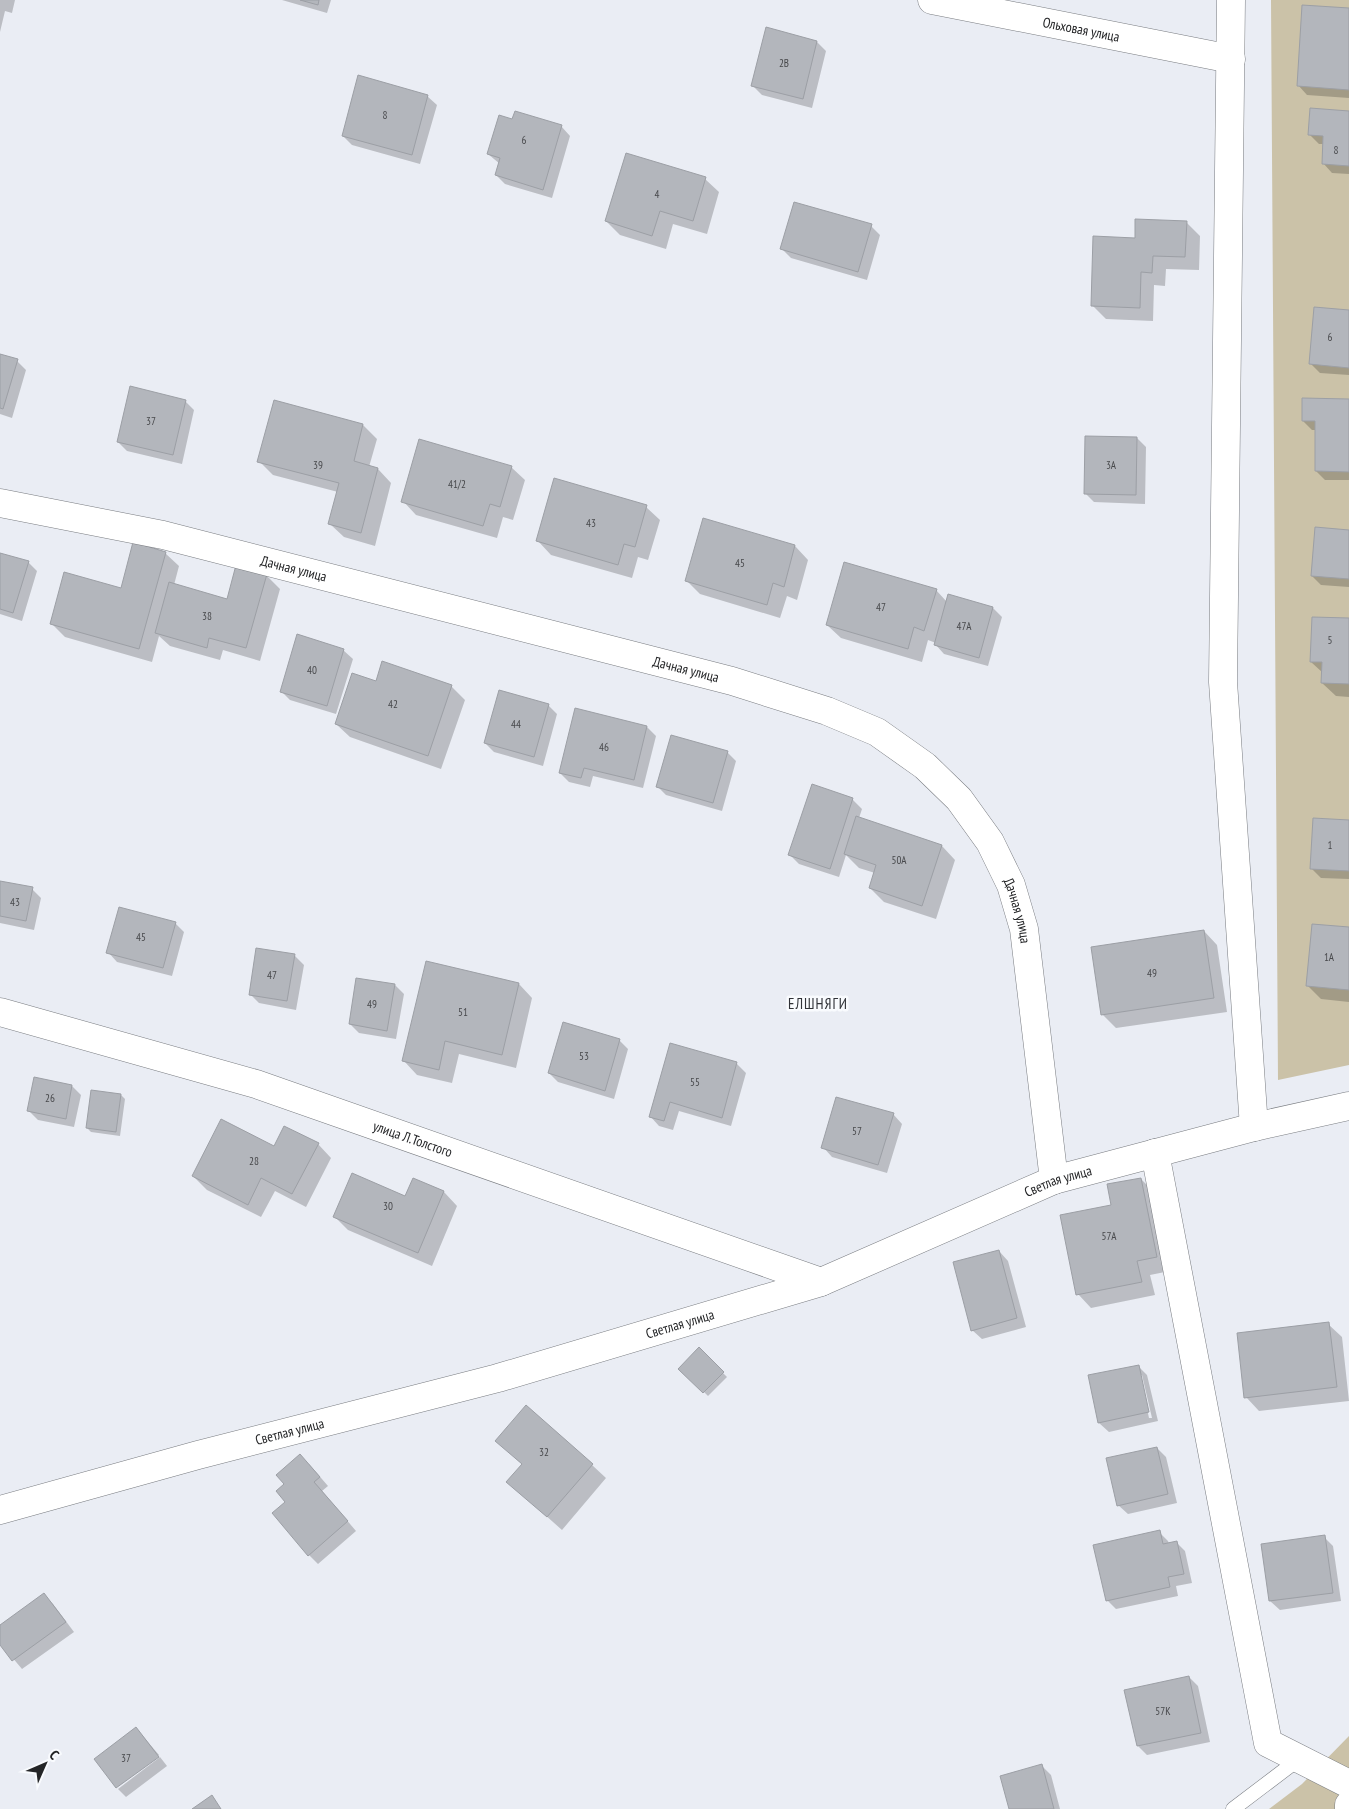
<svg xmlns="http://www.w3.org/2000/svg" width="1349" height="1809" font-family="'PT Sans Narrow',sans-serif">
<rect width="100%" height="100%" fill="#eaedf4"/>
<!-- green -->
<path fill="#cbc2a8" d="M1271,0h78v1065l-71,15z
M1349,1736v73h-80l33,-25z"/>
<!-- shadow -->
<path fill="#0003" fill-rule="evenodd" d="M0,0h15l-3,13 -7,-2 -5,21z
M282,0h49l-4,13z
M1349,9v89l-42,-3 -9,-10z
M767,29l50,13 9,9 -14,57 -50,-13 -9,-9z
M427,96l10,9 -17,59 -68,-19 -9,-9z
M1349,112v62l-17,-1 -9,-10 1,-19h-5l-9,-9z
M513,120l48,6 9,10 -18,62 -47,-14 -9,-9 4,-11 -12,-10z
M705,179l14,13 -12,42 -34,-10 -7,25 -46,-14 -14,-14z
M1186,222l14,14 -1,34 -33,-1 -1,17 -11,-1 -1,36 -47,-2 -14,-14 44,-66z
M871,226l9,9 -13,45 -76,-22 -9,-9z
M1349,311v64l-29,-2 -9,-9z
M0,355l17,6 9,9 -14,48 -12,-4z
M1349,400v80h-24l-9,-9v-41h-4l-9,-9z
M185,401l9,9 -12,54 -55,-13 -9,-9z
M274,402l89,23 14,14 -8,28 9,2 13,14 -16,63 -31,-9 -14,-13 8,-32 -65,-17 -14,-14z
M1137,438l9,9 -1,57 -51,-2 -9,-9z
M511,467l14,13 -12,40 -10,-3 -6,21 -81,-23 -13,-14z
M646,507l14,13 -12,40 -10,-3 -6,21 -81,-23 -13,-14z
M704,520l91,26 13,14 -11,40 -10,-4 -7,22 -80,-24 -14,-14z
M1349,531v56l-28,-2 -9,-9z
M165,553l14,13 -5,19 54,15 38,-25 14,14 -20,72 -37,-11 -3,10 -50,-14 -11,-10 -7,26 -87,-25 -14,-14 70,-34z
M0,554l28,8 9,9 -15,50 -22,-7z
M936,590l11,12 46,6 9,9 -14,49 -44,-12 -9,-10 1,-1 -8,-3 -6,22 -81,-24 -14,-13z
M1349,620v77l-13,-1 -14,-13 1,-10 -12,-11z
M343,650l10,9 -17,55 -46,-14 -9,-9z
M377,682l74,4 14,14 -24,69 -91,-32 -14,-13z
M548,705l9,9 -14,52 -49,-14 -9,-9z
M647,727l9,9 -13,52 -50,-12 -3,11 -21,-5 -9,-9z
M727,752l9,9 -14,50 -56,-16 -9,-9z
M813,786l40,14 9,9 -3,9 83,28 13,14 -19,59 -52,-17 -14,-14 5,-15 -16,-5 -13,-13 -7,22 -40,-13 -9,-9z
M1349,821v58l-28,-1 -9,-9z
M0,882l32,7 9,9 -7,32 -34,-7z
M175,923l9,9 -12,44 -55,-14 -9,-10z
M1349,929v73l-28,-3 -13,-13z
M1204,931l13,14 10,67 -111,16 -14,-14z
M258,950l37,6 9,9 -8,45 -37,-7 -9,-9z
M519,984l13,14 -16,70 -57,-14 -7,29 -35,-8 -13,-14z
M395,985l9,9 -8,45 -37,-6 -9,-9z
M619,1040l9,9 -14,50 -56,-17 -9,-9z
M671,1044l66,20 9,9 -15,53 -52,-15 -6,19 -14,-4 -9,-10z
M72,1086l9,9 -7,32 -36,-7 -9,-9z
M121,1095l4,4 -5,37 -29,-4 -4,-4z
M893,1114l9,10 -15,49 -55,-16 -9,-10z
M318,1144l13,14 -25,49 -31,-16 -14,26 -54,-27 -14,-14 81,-28z
M1141,1179l14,14 15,78 -20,4 5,20 -64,13 -13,-14 34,-88z
M414,1180l30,12 13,14 -25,60 -84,-36 -13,-13 71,-20z
M999,1251l9,10 18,66 -44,12 -10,-9z
M1328,1324l14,13 7,64 -90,10 -13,-14z
M699,1349l28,28 -19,19 -28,-28z
M1138,1366l9,9 11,46 -49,11 -10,-9 -10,-47zM1140,1375h2l10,43h-3z
M497,1441l95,24 14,13 -44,52 -54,-48 15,-17z
M1157,1448l9,9 11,46 -49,11 -10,-9z
M309,1464l19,22 -6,5 34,40 -38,33 -9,-9 -23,-53z
M1159,1532l9,9 1,3 7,-2 9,9 7,32 -16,3 2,10 -62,13 -9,-9z
M1324,1537l9,9 8,55 -61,9 -10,-9 -7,-56z
M44,1595l9,9 21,28 -52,37 -22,-26v-17z
M1189,1677l9,9 12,56 -63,13 -9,-9z
M136,1728l23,27 -42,32z
M160,1757l7,9 -41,31 -8,-8z
M1042,1766l9,9 9,34h-49z"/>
<!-- building -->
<path fill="#b3b6bc" stroke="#9c9fa5" d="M300,0h19l-1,5z
M1302,5l47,3v82l-52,-4z
M766,27l51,14 -14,58 -52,-13z
M358,75l70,20 -16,60 -70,-19z
M1310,108l39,3v55l-27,-2 1,-28 -15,-1z
M515,111l47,14 -19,65 -48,-15 5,-17 -13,-4 12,-39 13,4z
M626,153l80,24 -13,44 -33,-10 -8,25 -47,-15z
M794,202l78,22 -14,48 -78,-23z
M1135,219l52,2 -2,36 -32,-1 -1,17 -11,-1 -1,36 -49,-2 2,-70 42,2z
M1314,307l35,3v58l-40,-4z
M0,354l18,5 -15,50 -3,-1z
M130,386l56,14 -13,55 -56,-13z
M1302,398l47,1v73l-34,-1v-50h-13z
M274,400l89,24 -9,37 24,7 -17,65 -33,-9 11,-41 -82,-21z
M1085,436l52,1 -1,58 -52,-1z
M419,439l93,27 -12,41 -10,-3 -7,22 -82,-24z
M554,478l93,27 -12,42 -11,-3 -6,21 -82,-24z
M703,518l92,27 -11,42 -11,-4 -6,22 -82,-24z
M1315,527l34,3v49l-38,-3z
M133,542l33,10 -27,97 -89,-25 14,-52 57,16z
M0,553l29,8 -16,52 -13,-4z
M844,562l93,27 -13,42 -10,-4 -6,22 -82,-24z
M236,565l31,9 -21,74 -37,-10 -2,10 -52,-15 14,-51 58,17z
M948,594l45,13 -14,51 -45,-13z
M1312,617l37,1v66l-28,-1 1,-21h-12z
M297,634l47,15 -17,57 -47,-14z
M382,661l70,24 -24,71 -93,-32 17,-51 24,8z
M499,690l50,14 -15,53 -50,-14z
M575,708l72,18 -13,54 -50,-12 -3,10 -22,-5z
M671,735l57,16 -15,52 -57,-16z
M812,784l41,14 -23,71 -42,-14z
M856,816l86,29 -20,61 -53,-18 7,-23 -32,-11z
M1313,818l36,2v51l-39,-2z
M0,881l33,6 -7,34 -26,-5z
M119,907l57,15 -13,46 -57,-15z
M1312,924l37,3v63l-43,-4z
M1204,930l10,68 -113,17 -10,-68z
M256,948l39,6 -8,47 -38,-6z
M426,961l93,22 -17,72 -57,-14 -6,29 -37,-9z
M356,978l39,6 -8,47 -38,-7z
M563,1022l57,17 -15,52 -57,-18z
M670,1043l67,19 -15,56 -52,-16 -6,19 -15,-4z
M34,1077l38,8 -6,34 -39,-8z
M91,1090l30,4 -5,38 -30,-4z
M836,1097l58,16 -16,52 -57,-17z
M221,1119l53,27 10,-20 35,17 -27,51 -31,-16 -13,27 -56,-29z
M352,1173l53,23 8,-18 31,13 -26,62 -85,-36z
M1141,1178l16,79 -20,4 5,21 -66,13 -16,-80 51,-10 -4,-21z
M999,1250l18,68 -46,13 -18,-69z
M1329,1322l8,65 -93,11 -7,-65z
M699,1347l25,25 -21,21 -25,-24z
M1139,1365l10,47 -51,11 -10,-48z
M526,1405l67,59 -46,53 -41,-35 16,-18 -27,-23z
M1157,1447l11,47 -51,12 -11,-48z
M300,1454l20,23 -6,5 34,39 -40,35 -36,-43 13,-11 -9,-11 8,-7 -8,-9z
M1160,1530l3,14 14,-3 7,33 -16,3 2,10 -64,14 -13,-56z
M1325,1535l8,58 -64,8 -8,-57z
M44,1593l22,29 -54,39 -12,-16v-20z
M1189,1676l12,57 -64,13 -13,-56z
M136,1727l23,30 -43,31 -22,-29z
M1042,1764l12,45h-45l-9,-33z
M212,1795l9,14h-29z"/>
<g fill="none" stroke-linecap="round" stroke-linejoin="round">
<!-- service casing -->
<g stroke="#797c81" stroke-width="15">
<path id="service" d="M1233,1809l66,-50"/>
</g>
<!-- minor casing -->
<g stroke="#797c81" stroke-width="29">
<g id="minor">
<path id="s1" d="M932,0l299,59"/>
<path d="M1231,0l-8,682 31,445"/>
<path id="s2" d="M0,503l163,32 569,146 95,30 50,21 48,34 34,33 31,43 21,43 13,44 30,251"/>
<path id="s3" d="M0,1012l256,72 565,198"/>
<path d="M1155,1153l113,590 81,41"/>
<path d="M1349,1809v-4"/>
</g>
</g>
<!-- tertiary casing -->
<g stroke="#797c81" stroke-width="29">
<g id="tertiary">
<path id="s4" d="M0,1510l198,-55 300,-77 323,-96 233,-102 200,-53 95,-21"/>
</g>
</g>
<!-- service -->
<use href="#service" stroke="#fff" stroke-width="14"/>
<!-- minor -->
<use href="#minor" stroke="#fff" stroke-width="28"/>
<!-- tertiary -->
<use href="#tertiary" stroke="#fff" stroke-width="28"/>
</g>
<g text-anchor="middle" stroke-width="5" stroke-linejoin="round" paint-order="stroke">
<!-- number labels -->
<g font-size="11" fill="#48494c">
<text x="784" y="67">2В</text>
<text x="385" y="119">8</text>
<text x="524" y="144">6</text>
<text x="1336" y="154">8</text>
<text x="657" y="198">4</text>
<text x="1330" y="341">6</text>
<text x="151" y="425">37</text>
<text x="318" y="469">39</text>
<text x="1111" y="469">3А</text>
<text x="457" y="488">41/2</text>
<text x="591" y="527">43</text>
<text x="740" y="567">45</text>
<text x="881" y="611">47</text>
<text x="207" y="620">38</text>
<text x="964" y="630">47А</text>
<text x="1330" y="644">5</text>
<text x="312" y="674">40</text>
<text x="393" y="708">42</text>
<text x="516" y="728">44</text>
<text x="604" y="751">46</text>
<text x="1330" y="849">1</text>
<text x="899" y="864">50А</text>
<text x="15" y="906">43</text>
<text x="141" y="941">45</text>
<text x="1329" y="961">1А</text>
<text x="1152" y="977">49</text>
<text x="272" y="979">47</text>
<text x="372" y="1008">49</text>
<text x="463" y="1016">51</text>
<text x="584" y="1060">53</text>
<text x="695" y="1086">55</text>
<text x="50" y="1102">26</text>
<text x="857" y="1135">57</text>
<text x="254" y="1165">28</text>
<text x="388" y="1210">30</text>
<text x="1109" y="1240">57А</text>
<text x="544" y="1456">32</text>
<text x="1163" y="1715">57К</text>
<text x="126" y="1762">37</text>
</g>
<!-- street labels -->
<g font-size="14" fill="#242527" stroke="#f9fbfe">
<text dy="5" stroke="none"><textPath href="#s1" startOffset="152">Ольховая улица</textPath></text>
<text dy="5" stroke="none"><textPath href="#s2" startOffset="301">Дачная улица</textPath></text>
<text dy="5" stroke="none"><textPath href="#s2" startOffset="706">Дачная улица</textPath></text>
<text dy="5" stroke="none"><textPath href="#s2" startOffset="1141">Дачная улица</textPath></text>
<text dy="5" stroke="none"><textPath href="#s3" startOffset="432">улица Л.Толстого</textPath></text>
<text dy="5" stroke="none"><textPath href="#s4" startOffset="1110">Светлая улица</textPath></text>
<text dy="5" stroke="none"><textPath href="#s4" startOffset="705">Светлая улица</textPath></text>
<text dy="5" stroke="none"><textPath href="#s4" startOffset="300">Светлая улица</textPath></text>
</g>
<!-- neighbourhood labels -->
<g font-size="15" letter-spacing="1" fill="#303237" stroke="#f9fbfe">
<text x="818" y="1009">ЕЛШНЯГИ</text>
</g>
</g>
<!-- north arrow -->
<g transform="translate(45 1764) rotate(45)" stroke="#f9fbfe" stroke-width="4" paint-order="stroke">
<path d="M0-4L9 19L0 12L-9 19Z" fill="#242527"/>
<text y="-8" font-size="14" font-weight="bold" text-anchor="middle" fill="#242527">С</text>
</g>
</svg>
